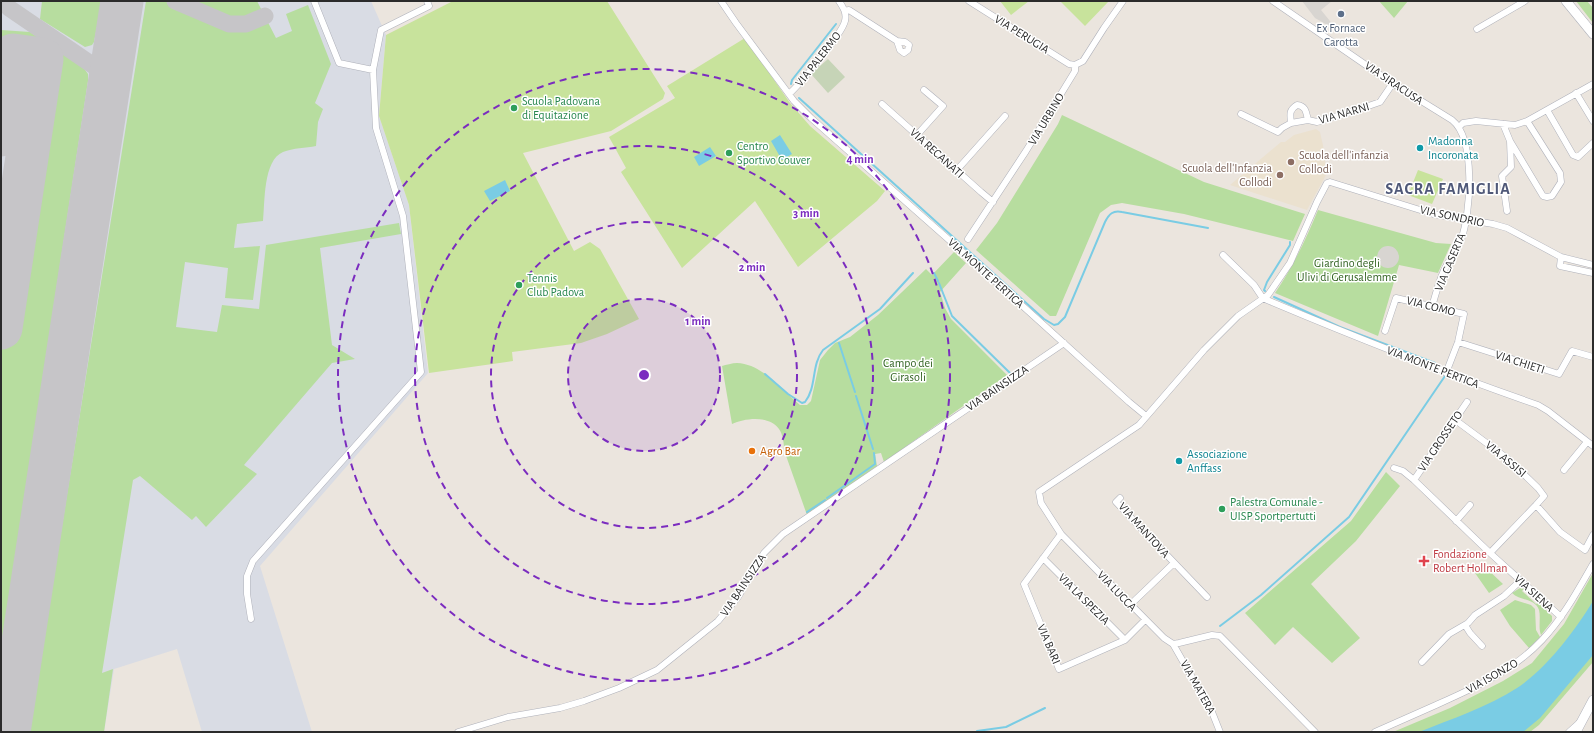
<svg xmlns="http://www.w3.org/2000/svg" width="1594" height="733" font-family="'Alegreya Sans',sans-serif">
<rect width="100%" height="100%" fill="#ebe5de"/>
<!-- education -->
<path fill="#ebe1cf" d="M1316,129l4,3 4,18 2,25 -19,35 -77,-25 51,-43h4l9,-7z"/>
<!-- airport -->
<path fill="#d9dce4" d="M1,1h370l15,34 -7,81 30,89 19,168 -168,193 52,166h-110l-25,-83 -63,20 -10,63h-103z"/>
<!-- green -->
<path fill="#b7dd9f" d="M42,1h60l-8,41 -2,3 -7,2 -45,-28z
M146,1h111l19,37 16,-7 -6,-17 22,-9 23,59 -16,39 8,6 -5,13 -2,24c-10,2 -23,2 -33,6 -20,8 -18,51 -20,69l-26,3 -3,24 26,-2 -7,54 -28,-2 3,-30 -43,-6 -9,65 41,5 5,-27 37,4 7,-64 133,-22 2,11 -81,14 12,97 23,14 -23,4 -88,102 13,9 -51,53 -10,-11 -4,4 -52,-44 -7,4 -31,193 11,-4 -9,63h-75z
M1379,1h29l-14,17z
M1576,1h11l6,7v15z
M1,30l29,2 53,35 5,7v7l-87,572v-325l41,-268 -29,-5 -12,80z
M1062,115l142,67 101,32 -12,27 -109,-27 -62,-11 -11,2 -11,8 -44,103h-6l-74,-66 21,-27 61,-99z
M1318,210l118,33 15,1 -13,29 -39,-8 -21,71 -103,-43c18,-26 31,-54 43,-83z
M954,252l12,11 -26,29 5,16 6,11 56,56 -123,87 -3,-9 -6,1 2,12 -70,49 -23,-65c0,-7 -1,-15 -5,-21 -10,-14 -34,-11 -47,-5l-10,-58c4,-1 10,-3 15,-3 26,1 44,27 63,42h7l4,-4 9,-41 8,-10 7,-7 15,-6 28,-22 48,-46 6,6z
M1386,472l14,14 -44,55 -45,43 49,54 -28,25 -39,-36 -18,18 -30,-32 106,-92z
M1483,565l20,19 -14,9 -14,-20z
M1593,573v89l-54,63 -9,7h-137l57,-24 53,-27 29,-18 32,-39z
M1520,588l4,1 -2,2 14,13 2,-1 14,13v5l-11,14c-3,-8 0,-17 -2,-25 -4,-12 -19,-9 -27,-17z
M1515,600l16,5 4,4 1,21 4,7 -11,11 -19,-22 -10,-16z"/>
<!-- cemetery -->
<path fill="#c6d4b7" d="M828,59l17,18 -17,16 -17,-19z"/>
<!-- pitch -->
<path fill="#c8e39c" d="M453,1h154l58,92 -2,6 -52,32 -88,22 51,98 16,-9 10,7 39,70 -32,15 -26,9 -69,9 1,9 -84,12 -20,-168 -30,-89 7,-81z
M1000,1h29l-18,14z
M1060,1h49l-24,25z
M745,38l45,65 20,23 75,65 -8,10 -79,66 -43,-66 -73,67 -61,-96 5,-4 -17,-31 66,-39 -8,-12z
M1418,170l25,9 -11,25 -24,-9z"/>
<!-- plaza -->
<path fill="#d8d5d1" d="M1302,1h30l-11,9 17,21 -23,-13z
M1377 257a11 11 0 1 1 22 0a11 11 0 1 1-22 0Z"/>
<!-- water -->
<path fill="#7acce4" d="M780,135l12,19 -10,6 -11,-19z
M710,147l6,9 -17,10 -5,-9z
M505,180l5,11 -20,10 -6,-10z
M1593,601v54l-53,63 -17,14h-104c32,-13 69,-25 98,-44 30,-20 57,-56 76,-87z"/>
<g fill="none" stroke-linecap="round" stroke-linejoin="round">
<!-- stream -->
<path stroke="#7acce4" stroke-width="2" d="M791,84l1,-4 44,-56
M799,98l245,221 10,6 4,-1 7,-7 40,-95c4,-8 8,-12 17,-10l86,16
M934,273l4,8
M939,283l13,33 58,57
M1265,291l-1,-1 3,-8 23,-37v-3
M1274,297l66,30 95,36
M839,343l16,49
M765,374l23,20 14,9 3,-1c12,-15 6,-37 18,-52l57,-41 33,-36
M856,396l17,53
M827,498l48,-34 -1,-11
M807,512l18,-12
M1220,626l41,-31 88,-78 96,-141
M977,731l29,-4 39,-19"/>
<!-- taxiway -->
<path stroke="#c6c5c8" stroke-width="17" d="M3,1l6,7 101,69
M175,1l54,23h17l19,-8"/>
<!-- runway -->
<path stroke="#c6c5c8" stroke-width="43" d="M1,135l12,-80 29,4 -41,269
M9,732l113,-731"/>
<!-- street casing -->
<g stroke="#afb1ba" stroke-width="7">
<path id="street" d="M721,1l15,22 58,78 17,17 154,136 164,148 17,14
M969,1l100,63 6,1
M1273,1l116,80 63,39c24,19 19,93 9,120 -5,12 -14,22 -19,35 -4,10 -7,21 -10,32
M845,11l4,-1 48,31 8,1 4,3 -1,5 -4,3 -4,-3 -3,-9
M1477,29l48,-28
M1075,65l8,-4 21,-33 19,-27
M373,70l8,-40 48,-24 -2,-5
M1576,93l17,28
M789,94c11,-10 53,-60 56,-73 2,-8 -2,-14 -6,-20
M882,104l99,88 12,10
M1547,110l26,45 5,2 15,-14
M1241,114l37,18 4,-4 9,-5
M1308,120c-2,-8 -2,-14 -11,-15 -8,5 -7,9 -6,18l17,-3 9,2 34,-10 29,-10 13,-19
M1503,124l7,17
M1459,127l4,-4 13,-2 39,4 12,-4 66,-37
M917,135l26,-29 -19,-16
M956,171l49,-55
M1507,211l-5,-35 9,-9 -1,-26 33,55 4,1 5,-1 9,-14 -1,-9 -33,-52
M968,239l58,-88 49,-80v-6
M1223,255l31,30 8,12 5,3c90,38 179,73 271,105l10,6 45,35
M1561,257l-1,9 33,7
M1385,331l11,-33 68,16 -6,28 -12,31
M1458,342l101,32 13,-23 21,6
M1454,419l54,40 30,29 6,8 -8,9 -46,48
M1394,468l9,3 11,9 76,73 71,64
M1564,470l23,-28
M1414,480l53,-78
M1120,498l-4,4 91,95
M1536,505l24,27 25,18 8,-15
M1456,521l14,-16
M1061,534l-37,50 35,85 66,-29 20,-20
M1043,558l82,82
M1131,604l43,-41
M251,619l-4,-25v-18l6,-15 168,-189 -18,-156 -27,-88 -3,-58 -34,-7 -25,-62
M1465,625l5,8 12,13
M1173,644l39,68 8,20
M1422,662l27,-28 19,-11 7,-8 29,-19 16,-15
M458,732l50,-15 52,-9 24,-7 35,-13 38,-18 61,-49 20,-24 26,-44 19,-19 281,-191
M1315,732l-95,-96 -8,-1 -33,8 -6,1 -9,-6 -103,-104 -20,-31 -2,-11 100,-67 65,-75 34,-34 30,-21 22,-32 27,-61 10,-19 3,-1 103,32 60,10 14,4 54,29 32,8
M1375,732c20,-9 41,-18 61,-27 38,-17 77,-34 106,-65 21,-22 36,-50 51,-76
M1569,732l10,-9"/>
</g>
<!-- secondary casing -->
<g stroke="#afb1ba" stroke-width="10">
<path id="secondary" d="M1566,1l27,33
M1576,732l17,-32"/>
</g>
<!-- street -->
<use href="#street" stroke="#fff" stroke-width="6"/>
<!-- secondary -->
<use href="#secondary" stroke="#fff" stroke-width="9"/>
</g>
<!-- distance rings -->
<circle cx="644" cy="375" r="76" fill="#7b2cbf" fill-opacity=".12"/>
<g fill="none" stroke="#7b2cbf" stroke-width="2" stroke-dasharray="7 5">
<circle cx="644" cy="375" r="76"/>
<circle cx="644" cy="375" r="153"/>
<circle cx="644" cy="375" r="229"/>
<circle cx="644" cy="375" r="306"/>
</g>
<!-- markers -->
<circle fill="#5c6f8a" stroke="#fff" stroke-width="1.5" cx="1341" cy="14" r="4"/>
<g fill="#2e9e5b" stroke="#fff" stroke-width="1.5">
<circle cx="514" cy="108" r="4"/>
<circle cx="729" cy="153" r="4"/>
<circle cx="519" cy="285" r="4"/>
<circle cx="1222" cy="509" r="4"/>
</g>
<g fill="#0f9aa8" stroke="#fff" stroke-width="1.5">
<circle cx="1420" cy="148" r="4"/>
<circle cx="1179" cy="461" r="4"/>
</g>
<g fill="#8d6e63" stroke="#fff" stroke-width="1.5">
<circle cx="1291" cy="162" r="4"/>
<circle cx="1280" cy="175" r="4"/>
</g>
<circle fill="#e8710a" stroke="#fff" stroke-width="1.5" cx="752" cy="451" r="4"/>
<path fill="#e0444e" stroke="#fff" stroke-width="1.5" d="M1422 555h4v4h4v4h-4v4h-4v-4h-4v-4h4z"/>
<g text-anchor="middle" stroke-width="3" stroke-linejoin="round" paint-order="stroke">
<!-- service labels -->
<g font-size="12" fill="#4e5e75" stroke="#fff">
<text x="1341" y="32">Ex Fornace<tspan x="1341" dy="14">Carotta</tspan></text>
</g>
<!-- street labels -->
<g font-size="12" fill="#2b2b2b" stroke="#fff">
<text transform="translate(1022 34) rotate(32)" y="4">VIA PERUGIA</text>
<text transform="translate(818 59) rotate(-52)" y="4">VIA PALERMO</text>
<text transform="translate(1394 83) rotate(34)" y="4">VIA SIRACUSA</text>
<text transform="translate(1344 113) rotate(-16)" y="4">VIA NARNI</text>
<text transform="translate(1046 119) rotate(-59)" y="4">VIA URBINO</text>
<text transform="translate(937 153) rotate(42)" y="4">VIA RECANATI</text>
<text transform="translate(1452 216) rotate(12)" y="4">VIA SONDRIO</text>
<text transform="translate(1450 262) rotate(-67)" y="4">VIA CASERTA</text>
<text transform="translate(986 273) rotate(42)" y="4">VIA MONTE PERTICA</text>
<text transform="translate(1431 306) rotate(14)" y="4">VIA COMO</text>
<text transform="translate(1520 362) rotate(18)" y="4">VIA CHIETI</text>
<text transform="translate(1433 367) rotate(21)" y="4">VIA MONTE PERTICA</text>
<text transform="translate(997 388) rotate(-34)" y="4">VIA BAINSIZZA</text>
<text transform="translate(1440 441) rotate(-56)" y="4">VIA GROSSETO</text>
<text transform="translate(1506 459) rotate(40)" y="4">VIA ASSISI</text>
<text transform="translate(1144 530) rotate(48)" y="4">VIA MANTOVA</text>
<text transform="translate(743 585) rotate(-56)" y="4">VIA BAINSIZZA</text>
<text transform="translate(1117 591) rotate(46)" y="4">VIA LUCCA</text>
<text transform="translate(1534 593) rotate(42)" y="4">VIA SIENA</text>
<text transform="translate(1084 599) rotate(45)" y="4">VIA LA SPEZIA</text>
<text transform="translate(1049 644) rotate(67)" y="4">VIA BARI</text>
<text transform="translate(1492 676) rotate(-30)" y="4">VIA ISONZO</text>
<text transform="translate(1198 687) rotate(61)" y="4">VIA MATERA</text>
</g>
<!-- leisure labels -->
<g font-size="12" fill="#27864d" stroke="#fff" text-anchor="start">
<text x="522" y="105">Scuola Padovana<tspan x="522" dy="14">di Equitazione</tspan></text>
<text x="737" y="150">Centro<tspan x="737" dy="14">Sportivo Couver</tspan></text>
<text x="527" y="282">Tennis<tspan x="527" dy="14">Club Padova</tspan></text>
<text x="1230" y="506">Palestra Comunale -<tspan x="1230" dy="14">UISP Sportpertutti</tspan></text>
</g>
<!-- culture labels -->
<g font-size="12" fill="#0d838f" stroke="#fff" text-anchor="start">
<text x="1428" y="145">Madonna<tspan x="1428" dy="14">Incoronata</tspan></text>
<text x="1187" y="458">Associazione<tspan x="1187" dy="14">Anffass</tspan></text>
</g>
<!-- education labels -->
<g font-size="12" fill="#785e54" stroke="#fff" text-anchor="start">
<text x="1299" y="159">Scuola dell'infanzia<tspan x="1299" dy="14">Collodi</tspan></text>
<text x="1272" y="172" text-anchor="end">Scuola dell'Infanzia<tspan x="1272" dy="14">Collodi</tspan></text>
</g>
<!-- park labels -->
<g font-size="12" fill="#316221" stroke="#fff">
<text x="1347" y="267">Giardino degli<tspan x="1347" dy="14">Ulivi di Gerusalemme</tspan></text>
<text x="908" y="367">Campo dei<tspan x="908" dy="14">Girasoli</tspan></text>
</g>
<!-- food labels -->
<g font-size="12" fill="#c56008" stroke="#fff" text-anchor="start">
<text x="760" y="455">Agro Bar</text>
</g>
<!-- health labels -->
<g font-size="12" fill="#be3a42" stroke="#fff" text-anchor="start">
<text x="1433" y="558">Fondazione<tspan x="1433" dy="14">Robert Hollman</tspan></text>
</g>
<!-- district labels -->
<g font-size="16" font-weight="bold" letter-spacing="1" fill="#4f5878" stroke="#fff">
<text x="1448" y="194">SACRA FAMIGLIA</text>
</g>
</g>
<circle cx="644" cy="375" r="6" fill="#7b2cbf" stroke="#fff" stroke-width="2"/>
<g font-size="12" text-anchor="middle" font-weight="bold" fill="#7b2cbf" stroke="#fff" stroke-width="3" stroke-linejoin="round" paint-order="stroke">
<text x="860" y="163">4 min</text>
<text x="806" y="217">3 min</text>
<text x="752" y="271">2 min</text>
<text x="698" y="325">1 min</text>
</g>
<!-- border -->
<rect width="1594" height="733" fill="none" stroke="#2b2b2b" stroke-width="4"/>
</svg>
